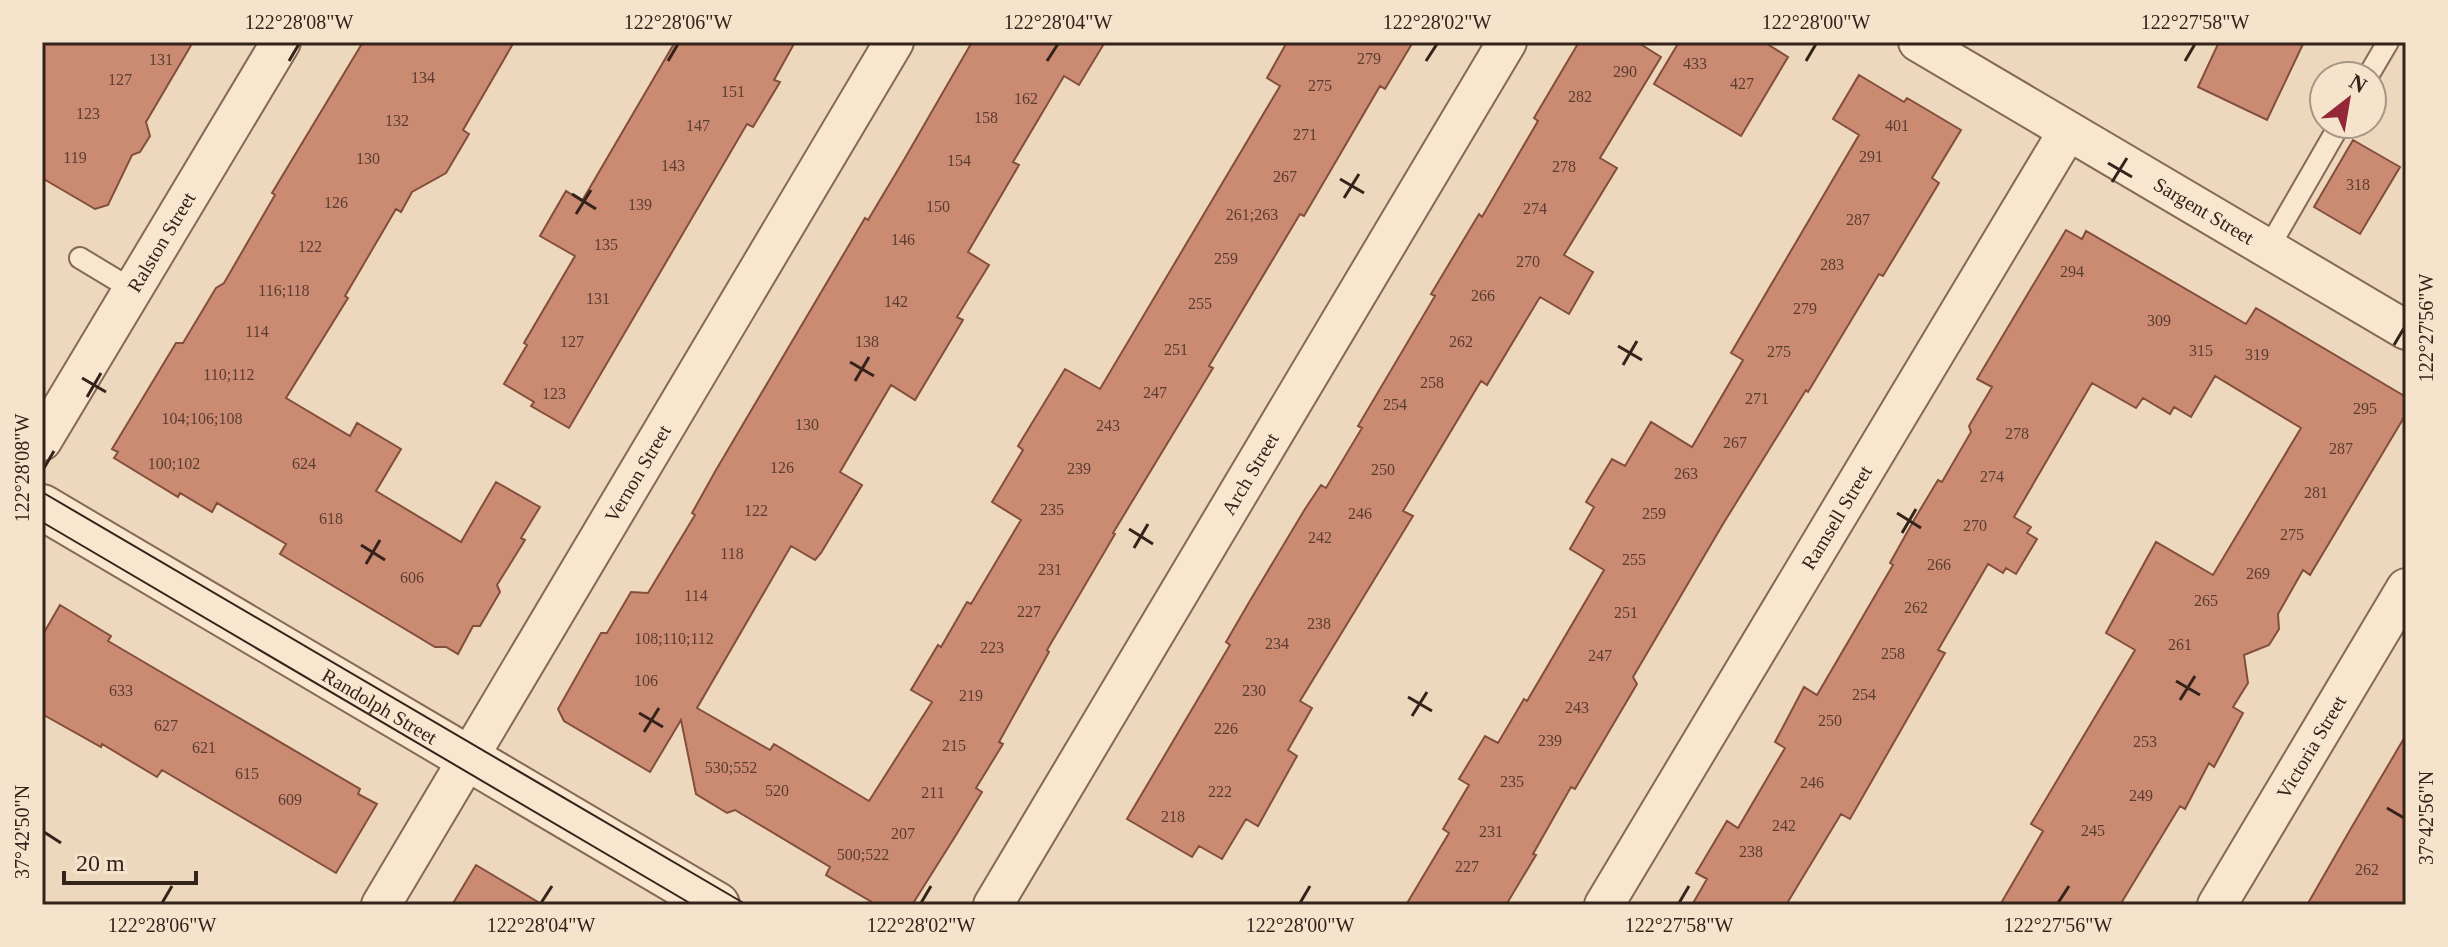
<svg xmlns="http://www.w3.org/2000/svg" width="2448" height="947" font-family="Georgia,serif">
<rect width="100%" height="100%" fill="#edd8bd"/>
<!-- building -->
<path fill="#cb8b72" stroke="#834e3c" stroke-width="2" d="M42,42h151l-47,80 4,14 -10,16 -8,3 -24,50 -13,4 -53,-31z
M363,42h151l-51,88 6,4 -23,39 -34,19 -11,20 -5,-3 -51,87 3,2 -62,100 64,38 7,-13 44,26 -25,42 85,51 35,-60 44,25 -19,31 4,2 -28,45 3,7 -20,34h-7l-15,28 -12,-7h-11l-155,-93 6,-10 -69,-41 -5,9 -32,-19 -2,4 -64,-39 4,-6 -6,-3 64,-106h7l33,-55 8,-5 51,-88 -3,-2z
M675,42h120l-21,38 6,2 -27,45 -6,-3 -178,304 -38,-22 3,-4 -30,-18 23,-39 -3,-2 51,-87 -35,-20 26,-45 16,10z
M972,42h133l-26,43 -15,-9 -51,86 6,3 -51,87 21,13 -32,52 6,3 -48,80 -24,-15 -51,87 22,13 -41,68 -6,7 -24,-14 -94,162 73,42 4,-6 95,57 63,-99 -21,-12 27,-45 3,2 26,-45 4,2 50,-84 -29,-18 31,-52 -5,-4 47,-77 35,20 180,-303 -13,-8 20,-36h126l-28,47 -5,-3 -76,130 -4,-2 -91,152 4,2 -100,165 2,1 -68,116 2,2 -50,90 4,2 -27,44 6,4 -26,43 -44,70h-35l-51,-30 4,-8 -95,-57 -8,3 -31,-19 -15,-74 -31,52 -86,-51 -6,-12 43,-76h6l24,-41 17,1 47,-78 -3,-2 24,-43 149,-252 3,2 37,-62z
M1579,42h58l24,15 -61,101 17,10 -53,87 29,17 -24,42 -29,-17 -53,88 -6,-4 -78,130 10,5 -113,185 12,7 -24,42 9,6 -39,70 -12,-7 -24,40 -23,-13 -7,11 -65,-38 103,-174 -4,-3 25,-43 54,-90 16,-24 5,3 36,-60 -4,-2 77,-130 -4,-2 48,-80 3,3 56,-96 -4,-3z
M1679,42h85l24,15 -47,79 -87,-52z
M2219,42h85l-37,78 -69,-33z
M1859,75l45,27 3,-4 54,32 -29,48 7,5 -56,93 -4,-2 -71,118 -2,-2 -83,134 -90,153 4,7 -62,105 -4,-2 -38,67 3,1 -30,50h-100l43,-72 -6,-4 26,-44 -10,-6 26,-43 13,7 26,-44 3,2 77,-131 -34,-21 24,-42 -8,-5 26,-43 13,7 26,-44 41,25 51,-87 -12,-7 128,-218 -26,-16z
M2353,140l47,27 -40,67 -46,-27z
M2066,230l16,9 4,-8 160,93 10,-16 150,89v17l-96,161 -7,-5 -25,44 1,15 -10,16 -25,10 4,28 -15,24 10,6 -29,54 -5,-4 -24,46 -5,-3 -60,99h-120l43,-74 -12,-7 104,-174 -29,-17 50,-91 57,33 88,-147 -86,-52 -24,41 -17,-10 -4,7 -27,-16 -7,10 -44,-25 -78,134 17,10 -4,6 10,6 -21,35 -10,-6 -3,5 -15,-9 -50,86 7,3 -95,166 -9,-5 -55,91h-94l15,-26 -11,-6 31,-52 11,7 47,-80 -10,-6 29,-55 13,8 76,-130 -3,-2 24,-43 24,-40 4,2 29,-50 -2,-6 23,-39 -15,-8z
M60,605l51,31 -3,5 252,148 -2,5 19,10 -41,69 -174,-103 -5,7 -55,-33 -1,3 -59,-33v-78z
M2406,735v170h-99l43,-75z
M476,865l67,40h-91z"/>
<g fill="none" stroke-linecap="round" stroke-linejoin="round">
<!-- service casing -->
<g stroke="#856856" stroke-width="24">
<path id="service" d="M2368,76l20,-34
M2268,249l72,-125
M80,258l53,32"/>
</g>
<!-- minor casing -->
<g stroke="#856856" stroke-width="42">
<g id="minor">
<path id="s1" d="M1918,42l488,288"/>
<path id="s2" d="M42,441l239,-399"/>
<path id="s3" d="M381,905l513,-863"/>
<path id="s4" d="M993,905l514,-863"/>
<path id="s5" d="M1604,905l464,-774"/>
<path id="s6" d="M2217,905l189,-317"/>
</g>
</g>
<!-- tertiary casing -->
<g stroke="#856856" stroke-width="48">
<g id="tertiary">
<path id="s7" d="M42,507l675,398"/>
</g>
</g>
<!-- service -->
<use href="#service" stroke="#f8e6cf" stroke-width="20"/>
<!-- minor -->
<use href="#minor" stroke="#f8e6cf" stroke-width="38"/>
<!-- tertiary -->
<use href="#tertiary" stroke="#f8e6cf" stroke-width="44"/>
<!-- tram -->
<path stroke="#34231b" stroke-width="2" d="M42,492l705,413
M42,522l651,383"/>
</g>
<!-- ticks -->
<path fill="none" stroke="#34231b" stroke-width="3" d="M289,61l10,-17M668,61l10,-17M1047,61l11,-17M1426,61l11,-17M1806,61l10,-17M2185,61l10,-17M2108,163l24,14M1340,179l24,14M2112,182l15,-24M572,194l24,15M1344,198l15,-24M576,214l15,-24M2394,345l10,-17M1618,346l24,14M850,362l24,14M1623,365l14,-24M82,378l24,14M855,381l14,-24M87,397l14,-24M44,468l10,-17M1897,513l24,15M1129,529l24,15M1902,533l14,-24M361,545l24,15M1134,548l14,-24M366,564l14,-24M2176,681l24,14M1408,697l24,14M2180,700l15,-24M639,713l24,14M1412,716l15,-24M644,732l15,-24M2387,808l17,10M44,832l17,11M162,903l10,-17M541,903l11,-17M921,903l10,-17M1300,903l10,-17M1679,903l10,-17M2058,903l11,-17"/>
<g text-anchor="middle" stroke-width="6" stroke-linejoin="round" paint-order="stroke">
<!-- number labels -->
<g font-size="16" fill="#5a3d31">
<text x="1369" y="64">279</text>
<text x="161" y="65">131</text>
<text x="1695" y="69">433</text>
<text x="1625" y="77">290</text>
<text x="423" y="83">134</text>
<text x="120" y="85">127</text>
<text x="1742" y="89">427</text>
<text x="1320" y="91">275</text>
<text x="733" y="97">151</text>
<text x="1580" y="102">282</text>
<text x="1026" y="104">162</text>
<text x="88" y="119">123</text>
<text x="986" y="123">158</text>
<text x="397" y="126">132</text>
<text x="698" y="131">147</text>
<text x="1897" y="131">401</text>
<text x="1305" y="140">271</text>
<text x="1871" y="162">291</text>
<text x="75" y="163">119</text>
<text x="368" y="164">130</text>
<text x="959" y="166">154</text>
<text x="673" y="171">143</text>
<text x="1564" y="172">278</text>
<text x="1285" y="182">267</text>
<text x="2358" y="190">318</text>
<text x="336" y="208">126</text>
<text x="640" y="210">139</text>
<text x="938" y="212">150</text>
<text x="1535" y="214">274</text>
<text x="1252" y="220">261;263</text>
<text x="1858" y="225">287</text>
<text x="903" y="245">146</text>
<text x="606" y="250">135</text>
<text x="310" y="252">122</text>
<text x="1226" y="264">259</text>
<text x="1528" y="267">270</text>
<text x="1832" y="270">283</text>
<text x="2072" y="277">294</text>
<text x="284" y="296">116;118</text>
<text x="1483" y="301">266</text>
<text x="598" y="304">131</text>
<text x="896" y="307">142</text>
<text x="1200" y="309">255</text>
<text x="1805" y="314">279</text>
<text x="2159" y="326">309</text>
<text x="257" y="337">114</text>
<text x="572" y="347">127</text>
<text x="867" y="347">138</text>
<text x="1461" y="347">262</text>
<text x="1176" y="355">251</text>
<text x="2201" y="356">315</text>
<text x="1779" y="357">275</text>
<text x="2257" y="360">319</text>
<text x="229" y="380">110;112</text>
<text x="1432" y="388">258</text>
<text x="1155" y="398">247</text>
<text x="554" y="399">123</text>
<text x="1757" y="404">271</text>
<text x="1395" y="410">254</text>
<text x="2365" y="414">295</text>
<text x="202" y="424">104;106;108</text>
<text x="807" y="430">130</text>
<text x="1108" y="431">243</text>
<text x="2017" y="439">278</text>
<text x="1735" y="448">267</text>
<text x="2341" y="454">287</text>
<text x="174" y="469">100;102</text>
<text x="304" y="469">624</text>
<text x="782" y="473">126</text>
<text x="1079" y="474">239</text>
<text x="1383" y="475">250</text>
<text x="1686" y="479">263</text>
<text x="1992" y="482">274</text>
<text x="2316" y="498">281</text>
<text x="1052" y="515">235</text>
<text x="756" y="516">122</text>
<text x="1360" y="519">246</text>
<text x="1654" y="519">259</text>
<text x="331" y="524">618</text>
<text x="1975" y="531">270</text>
<text x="2292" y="540">275</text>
<text x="1320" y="543">242</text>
<text x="732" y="559">118</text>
<text x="1634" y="565">255</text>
<text x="1939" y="570">266</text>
<text x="1050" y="575">231</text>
<text x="2258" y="579">269</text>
<text x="412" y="583">606</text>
<text x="696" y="601">114</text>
<text x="2206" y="606">265</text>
<text x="1916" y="613">262</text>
<text x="1029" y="617">227</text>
<text x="1626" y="618">251</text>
<text x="1319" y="629">238</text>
<text x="674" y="644">108;110;112</text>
<text x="1277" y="649">234</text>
<text x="2180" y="650">261</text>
<text x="992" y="653">223</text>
<text x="1893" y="659">258</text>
<text x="1600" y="661">247</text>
<text x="646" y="686">106</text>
<text x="121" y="696">633</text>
<text x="1254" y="696">230</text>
<text x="1864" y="700">254</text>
<text x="971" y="701">219</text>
<text x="1577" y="713">243</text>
<text x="1830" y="726">250</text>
<text x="166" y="731">627</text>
<text x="1226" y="734">226</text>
<text x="1550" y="746">239</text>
<text x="2145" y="747">253</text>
<text x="954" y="751">215</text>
<text x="204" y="753">621</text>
<text x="731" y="773">530;552</text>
<text x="247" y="779">615</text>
<text x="1512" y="787">235</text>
<text x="1812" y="788">246</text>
<text x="777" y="796">520</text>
<text x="1220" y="797">222</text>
<text x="933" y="798">211</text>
<text x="2141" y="801">249</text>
<text x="290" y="805">609</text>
<text x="1173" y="822">218</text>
<text x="1784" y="831">242</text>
<text x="2093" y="836">245</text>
<text x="1491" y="837">231</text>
<text x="903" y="839">207</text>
<text x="1751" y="857">238</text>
<text x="863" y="860">500;522</text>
<text x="1467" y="872">227</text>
<text x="2367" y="875">262</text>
</g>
<!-- street labels -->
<g font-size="20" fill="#34231b" stroke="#f5e3cc">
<text dy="7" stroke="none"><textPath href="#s1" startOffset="332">Sargent Street</textPath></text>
<text dy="7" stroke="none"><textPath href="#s2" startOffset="232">Ralston Street</textPath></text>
<text dy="7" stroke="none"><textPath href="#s3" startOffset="502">Vernon Street</textPath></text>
<text dy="7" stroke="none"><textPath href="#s4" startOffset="502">Arch Street</textPath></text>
<text dy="7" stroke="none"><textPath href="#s5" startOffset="452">Ramsell Street</textPath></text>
<text dy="7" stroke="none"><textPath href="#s7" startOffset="392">Randolph Street</textPath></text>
<text dy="7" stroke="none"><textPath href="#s6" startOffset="184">Victoria Street</textPath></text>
</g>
</g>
<!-- border -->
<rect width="2448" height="947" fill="none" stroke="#f5e3cc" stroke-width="88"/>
<!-- north arrow -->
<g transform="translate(2348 100) rotate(31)"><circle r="38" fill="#f5e3cc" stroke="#a89685" stroke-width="2"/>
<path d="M0-6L14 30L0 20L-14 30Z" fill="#932737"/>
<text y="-12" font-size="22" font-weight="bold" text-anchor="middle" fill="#34231b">N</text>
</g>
<!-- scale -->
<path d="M64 871v12h132v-12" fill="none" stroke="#34231b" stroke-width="4"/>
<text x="76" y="871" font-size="24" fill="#34231b" stroke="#f5e3cc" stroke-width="6" paint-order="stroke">20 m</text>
<rect x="44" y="44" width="2360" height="859" fill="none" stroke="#34231b" stroke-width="3"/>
<g font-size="20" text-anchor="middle" fill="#34231b">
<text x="299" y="29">122°28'08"W</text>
<text x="678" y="29">122°28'06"W</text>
<text x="1058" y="29">122°28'04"W</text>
<text x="1437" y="29">122°28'02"W</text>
<text x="1816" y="29">122°28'00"W</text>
<text x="2195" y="29">122°27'58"W</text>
<text transform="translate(2426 328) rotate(-90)" y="7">122°27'56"W</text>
<text transform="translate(22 468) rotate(-90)" y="7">122°28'08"W</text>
<text transform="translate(2426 818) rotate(-90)" y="7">37°42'56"N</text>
<text transform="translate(22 832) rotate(-90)" y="7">37°42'50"N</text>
<text x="162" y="932">122°28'06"W</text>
<text x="541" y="932">122°28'04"W</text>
<text x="921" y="932">122°28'02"W</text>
<text x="1300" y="932">122°28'00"W</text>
<text x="1679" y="932">122°27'58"W</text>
<text x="2058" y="932">122°27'56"W</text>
</g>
</svg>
